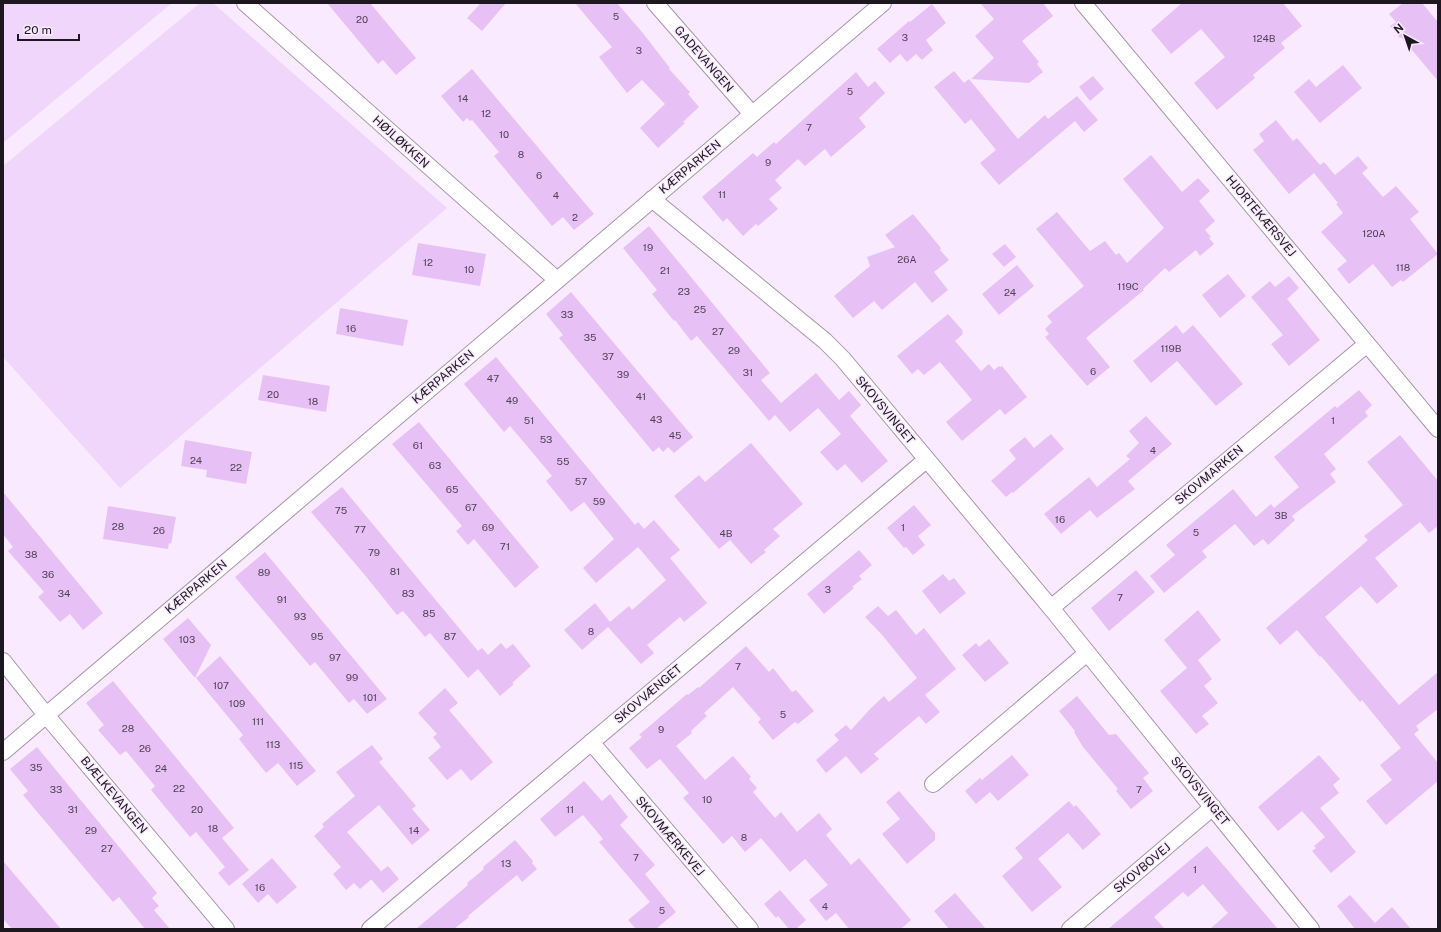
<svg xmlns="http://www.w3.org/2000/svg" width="1441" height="932" font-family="'Public Sans',sans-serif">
<rect width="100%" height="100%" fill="#f9eaff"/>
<!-- green -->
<path fill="#f1d6fb" d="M3,3h169l-169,140z
M200,3h13l234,205 -327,280 -117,-131v-191z"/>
<!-- building -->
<path fill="#e7c0f6" d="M327,3h43l46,55 -20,17 -13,-15 -5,4z
M481,3h25l-24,28 -15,-13z
M575,3h42l25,29 28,36 -1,1 21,23 -2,2 11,13 -16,15 2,1 -27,25 -18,-20 25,-24 -23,-24 -15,13 -28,-36 13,-10z
M980,3h63l10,13 -31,25 17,21 -2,2 6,8 -14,11 -58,-4 23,-21 -19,-22 19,-17z
M1182,3h101l19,23 -21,17 4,5 -32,27 2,3 -38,32 -23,-27 31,-26 -24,-28 -30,25 -20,-24z
M1403,3h19l16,19v59l-37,-44 -1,1 -10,-12 6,-4 -7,-8z
M932,4l14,19 -20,17 7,10 -11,10 -6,-6 -9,8 -7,-8 -10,9 -13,-14 32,-28 1,1z
M1343,65l19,23 -42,35 -26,-31 15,-13 7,8z
M472,69l122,145 -20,16 -11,-13 -11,9 -58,-70 5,-4 -27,-32 -2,1 -3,-3 -4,4 -22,-26z
M954,71l10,12 5,-4 49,60 27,-24 3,4 29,-23 21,24 -14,12 -9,-11 -76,64 -19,-22 16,-13 -25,-31 -6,5 -31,-37z
M856,72l12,15 7,-6 10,12 -26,25 7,9 -35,30 -6,-8 -20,17 -7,-7 -23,21 7,8 -13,11 9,10 -20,17 -2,-2 -13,12 -16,-18 -4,4 -21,-25 51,-44 4,4 17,-15 2,2z
M1093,76l11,13 -14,12 -11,-14z
M1276,120l17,21 4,-3 23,27 4,-3 11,13 23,-19 10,12 -6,5 21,24 13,-11 23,26 -9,7 28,35 -35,28 -2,-2 -9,7 -19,-23 -24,20 -12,-15 10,-8 -26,-29 22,-19 -7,-9 2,-1 -24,-30 -25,21 -36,-44 11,-9 -5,-7z
M1151,155l31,37 16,-14 12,13 -11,10 16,20 -10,9 6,7 -2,1 5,6 -14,12 -4,-6 -27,22 -4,-4 -22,21 1,1 -58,48 24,29 -23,19 -42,-49 4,-3 -4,-5 7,-7 -5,-6 37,-30 -48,-57 21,-17 33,39 15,-10 11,14 3,-2 8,10 37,-35 -41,-49z
M913,214l28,34 -1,2 9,10 -15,12 14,18 -16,13 -17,-21 -33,28 -8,-9 -21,17 -19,-22 36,-30 -3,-9 28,-10 -10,-12z
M649,226l121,147 -9,7 20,23 35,-30 23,27 10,-9 12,14 -11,11 38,45 -26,22 -17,-19 -8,7 -17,-19 21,-18 -23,-26 -28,24 -15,-17 -6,6 -72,-85 -6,5 -16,-21 -1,1 -22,-27 5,-4 -34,-42z
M418,243l68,11 -6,32 -68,-11z
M1005,244l11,13 -12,10 -12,-13z
M1017,265l17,21 -35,29 -17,-21z
M1228,274l18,22 -26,22 -18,-23z
M1289,276l10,12 -12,11 33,41 -31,26 -18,-22 12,-9 -32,-38 19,-16 5,6z
M571,292l122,145 -19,16 -6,-6 -5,5 -4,-5 -6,5 -94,-114 4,-3 -17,-21z
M340,308l68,12 -5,26 -67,-12z
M948,314l15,17 -1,1 1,2 -8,7 26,30 8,-7 5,6 5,-4 2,1 1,-1 25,31 -22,18 -5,-6 -38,32 -16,-19 26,-22 -32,-38 -16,13 -6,-6 -6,5 -15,-18z
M1176,325l7,9 10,-9 50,59 -27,22 -39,-45 -26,22 -18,-22z
M496,357l139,168 3,-3 6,7 10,-9 26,30 -10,8 37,45 -23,19 -4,-5 -33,28 7,8 -13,11 -33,-37 -26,23 -18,-20 31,-27 15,19 19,-16 3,4 34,-30 -28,-33 -42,36 -13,-15 31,-29 -30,-37 -13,10 -25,-31 6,-5 -25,-30 -17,-20 -6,6 -40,-48z
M263,375l67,11 -4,26 -68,-12z
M1359,390l13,15 -7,7 3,4 -44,38 12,15 -6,5 6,8 -44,34 3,4 -27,25 -5,-6 -9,7 -19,-22 -33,27 5,6 -43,36 -14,-17 25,-21 -9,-10 67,-56 23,28 15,-13 3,4 25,-21 -25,-30 61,-51 2,2z
M1146,416l26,28 -44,37 7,8 -38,29 -7,-8 -29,24 -17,-20 45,-37 8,10 33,-28 -4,-3 13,-13 -10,-12z
M419,422l120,145 -24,21 -41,-49 -6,6 -12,-14 6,-5 -70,-82z
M1051,434l13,15 -51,44 -1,-1 -6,5 -15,-16 25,-22 -7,-9 16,-13 9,11z
M1400,435l38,46v45l-9,7 -9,-11 -45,36 23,28 -21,18 -16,-18 -36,31 74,88 39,-33v37l-22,17 3,4 -5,4 24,29v18l-52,44 -20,-24 26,-21 -12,-15 21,-17 -39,-48 -2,2 -39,-46 -1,1 -23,-27 -17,15 -14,-17 102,-88 -4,-4 39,-31 -36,-43z
M185,440l67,12 -6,32 -40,-7 1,-7 -26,-4z
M751,443l52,61 -30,25 7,7 -16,14 2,2 -15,12 -21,-24 -11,9 -45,-53 25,-21 6,7z
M342,487l136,164 4,-3 6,7 13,-12 5,6 7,-5 18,22 -19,17 2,1 -14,12 -22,-27 -10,9 -38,-45 -5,4 -22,-26 -6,4 -33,-41 -53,-62z
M3,492l100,121 -20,17 -13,-16 -10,8 -22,-25 6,-5 -36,-41 5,-4 -10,-13z
M914,505l17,20 -13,11 7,9 -12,10 -7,-8 -2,1 -17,-20z
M108,506l68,11 -5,27 -2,-1 -1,6 -65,-10z
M859,550l13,15 -13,11 3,3 -10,8 2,1 -30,26 -17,-20z
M265,552l122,147 -20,15 -13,-15 -5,4 -34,-41 -5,4 -75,-89z
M1136,570l19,22 -46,39 -18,-23z
M943,574l6,7 5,-3 12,15 -26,21 -18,-23z
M878,606l10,10 8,-6 20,25 8,-7 32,41 -31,26 15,17 -14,12 -7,-8 -45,38 5,5 -18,15 -15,-18 -20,17 -10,-13 23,-20 -5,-5 12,-10 5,5 20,-22 13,-12 5,6 28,-24 -34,-42 -18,-19z
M1198,610l23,30 -23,20 14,19 -8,7 14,17 -16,13 7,8 -13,10 -36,-43 27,-23 -23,-28z
M188,618l23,27 -16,33 -32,-39z
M989,639l20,24 -24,19 -23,-27 14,-12 3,4z
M746,646l23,26 4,-4 19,24 4,-2 18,21 -16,13 -3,-2 -22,18 -15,-18 3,-3 -28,-32 -29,26 3,3 -16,15 1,2 -16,13 29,34 28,-24 18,21 -2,2 8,9 -4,4 22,26 6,-6 16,20 22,-19 13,16 -6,6 25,30 8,-7 52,62 -10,9h-52l-13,-16 -10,8 -17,-21 19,-15 -23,-26 -15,13 -29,-34 -16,14 -13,-16 -9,8 -40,-46 6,-5 -29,-34 -13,10 -18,-21 13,-11 -3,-2 48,-41 1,1 10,-8 1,1z
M220,656l96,115 -19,15 -19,-23 -12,10 -27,-34 4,-4 -47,-57z
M113,681l121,147 -12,10 27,32 -20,16 -11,-13 7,-6 -29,-35 -6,5 -39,-47 4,-4 -29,-35 -6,4 -22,-25 6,-5 -18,-22z
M445,688l13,15 -9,7 44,52 -22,19 -10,-12 -14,11 -19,-22 13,-11 -8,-10 4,-3 -19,-21z
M1077,696l32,39 7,-1 33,39 -6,5 10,13 -22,18 -15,-18 2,-2 -35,-42 -9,-15 1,-1 -16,-20z
M372,745l11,14 -4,3 37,44 -4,3 18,21 -18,15 -33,-40 -32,27 34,39 -21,18 -6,-6 -8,7 -13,-16 8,-7 -27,-31 10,-9 -2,-3 33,-28 -19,-24z
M37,747l120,146 -5,5 7,8 -5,4 16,19h-25l-26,-32 -6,5 -90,-107 5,-4 -18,-22z
M1012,755l17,20 -31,26 -8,-9 -14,12 -11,-13 15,-13 2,2z
M1319,755l21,24 -7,6 6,8 -19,15 36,44 -25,21 -19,-22 4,-3 -2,-2 11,-9 -23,-26 -24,20 -20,-24z
M584,781l18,20 8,-7 18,23 -8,8 35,40 -10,9 31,38 -20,17h-20l-8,-9 22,-18 -51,-60 4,-3 -20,-24 -28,22 -15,-18z
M899,791l36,42v7l-28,24 -25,-30 18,-15 -14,-17z
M1069,801l5,6 2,-2 25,29 -18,16 -15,-17 -30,26 24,28 -30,25 -30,-36 21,-18 -8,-10z
M515,840l18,21 -1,2 5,6 -15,13 -5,-7 -49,41 1,1 -15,12h-38l52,-44 -1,-2 17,-14 -1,-2z
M1207,846l71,83h-68l18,-16 -25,-29 -15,13 -5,-5 -29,25 11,12h-57z
M272,858l25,29 -20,17 -9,-10 -10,9 -16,-19z
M3,861l58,68h-49l-9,-10z
M388,866l11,13 -16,14 -12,-14z
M780,890l26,30 -10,9h-7l-11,-13 -2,2 -12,-14z
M955,893l31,36h-37l-15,-18z
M1350,895l25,28 17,-16 19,22h-56l-18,-23z"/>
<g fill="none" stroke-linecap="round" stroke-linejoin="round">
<!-- minor casing -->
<g stroke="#a495a9" stroke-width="18">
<path id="minor" d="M245,3l312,277
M655,3l97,111
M1083,3l355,426
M652,199l173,142 18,18 208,249 260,321
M1051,608l316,-264
M3,661l43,54 180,214
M591,742l159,187
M3,752l880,-749
M933,784l154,-131
M370,929l556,-469
M1070,929l143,-122"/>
</g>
<!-- minor -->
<use href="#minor" stroke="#fff" stroke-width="16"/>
</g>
<g text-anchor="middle" stroke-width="3" stroke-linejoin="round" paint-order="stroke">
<!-- number labels -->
<g font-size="10" fill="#504255">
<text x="616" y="20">5</text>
<text x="362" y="23">20</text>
<text x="905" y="41">3</text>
<text x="1264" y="42">124B</text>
<text x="639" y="54">3</text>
<text x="850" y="95">5</text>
<text x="463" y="102">14</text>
<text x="486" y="117">12</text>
<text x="809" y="131">7</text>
<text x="504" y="138">10</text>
<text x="521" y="158">8</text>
<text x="768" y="166">9</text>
<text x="539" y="179">6</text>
<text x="722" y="198">11</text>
<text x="556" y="199">4</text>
<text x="575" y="221">2</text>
<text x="1374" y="237">120A</text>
<text x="648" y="251">19</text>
<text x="907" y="263">26A</text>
<text x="428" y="266">12</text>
<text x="1403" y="271">118</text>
<text x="469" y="273">10</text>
<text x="665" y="274">21</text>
<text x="1128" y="290">119C</text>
<text x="684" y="295">23</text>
<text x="1010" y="296">24</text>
<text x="700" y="313">25</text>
<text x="567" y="318">33</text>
<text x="351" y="332">16</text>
<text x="718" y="335">27</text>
<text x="590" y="341">35</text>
<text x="1171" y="352">119B</text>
<text x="734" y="354">29</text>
<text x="608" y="360">37</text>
<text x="1093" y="375">6</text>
<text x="748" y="376">31</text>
<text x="623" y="378">39</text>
<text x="493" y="382">47</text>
<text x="273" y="398">20</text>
<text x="641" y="400">41</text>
<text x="512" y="404">49</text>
<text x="313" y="405">18</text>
<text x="656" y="423">43</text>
<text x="529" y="424">51</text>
<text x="1333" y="424">1</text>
<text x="675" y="439">45</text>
<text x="546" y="443">53</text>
<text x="418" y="449">61</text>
<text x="1153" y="454">4</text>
<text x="196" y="464">24</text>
<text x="563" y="465">55</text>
<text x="435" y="469">63</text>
<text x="236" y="471">22</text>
<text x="581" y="485">57</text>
<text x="452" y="493">65</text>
<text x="599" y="505">59</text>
<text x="471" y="511">67</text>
<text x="341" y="514">75</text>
<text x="1281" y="519">3B</text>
<text x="1060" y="523">16</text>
<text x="118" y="530">28</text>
<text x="488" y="531">69</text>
<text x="903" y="531">1</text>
<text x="360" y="533">77</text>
<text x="159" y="534">26</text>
<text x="1196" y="536">5</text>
<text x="726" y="537">4B</text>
<text x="505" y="550">71</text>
<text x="374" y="556">79</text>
<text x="31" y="558">38</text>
<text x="395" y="575">81</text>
<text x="264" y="576">89</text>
<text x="48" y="578">36</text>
<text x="828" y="593">3</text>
<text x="64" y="597">34</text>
<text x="408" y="597">83</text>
<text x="1120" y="601">7</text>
<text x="282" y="603">91</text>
<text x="429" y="617">85</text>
<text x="300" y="620">93</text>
<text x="591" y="635">8</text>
<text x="317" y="640">95</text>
<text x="450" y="640">87</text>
<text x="187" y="643">103</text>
<text x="335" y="661">97</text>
<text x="738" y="670">7</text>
<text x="352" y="681">99</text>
<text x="221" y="689">107</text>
<text x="370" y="701">101</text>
<text x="237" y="707">109</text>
<text x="783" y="718">5</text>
<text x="258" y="725">111</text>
<text x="128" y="732">28</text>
<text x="661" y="733">9</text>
<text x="273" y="748">113</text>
<text x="145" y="752">26</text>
<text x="296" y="769">115</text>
<text x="36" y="771">35</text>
<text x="161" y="772">24</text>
<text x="179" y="792">22</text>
<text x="56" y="793">33</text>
<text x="1139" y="793">7</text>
<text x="707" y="803">10</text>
<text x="73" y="813">31</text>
<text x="197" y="813">20</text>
<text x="570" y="813">11</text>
<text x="213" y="832">18</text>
<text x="91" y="834">29</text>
<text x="414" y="834">14</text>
<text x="744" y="841">8</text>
<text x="107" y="852">27</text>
<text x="636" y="861">7</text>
<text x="506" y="867">13</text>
<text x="1195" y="873">1</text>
<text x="260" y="891">16</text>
<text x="825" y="910">4</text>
<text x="662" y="914">5</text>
</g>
<!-- street labels -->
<g font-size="12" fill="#1d181f" stroke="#f9eaff">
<text transform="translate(704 59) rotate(49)" y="4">GADEVANGEN</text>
<text transform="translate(401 142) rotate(42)" y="4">HØJLØKKEN</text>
<text transform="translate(690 167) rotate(-40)" y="4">KÆRPARKEN</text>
<text transform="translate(1261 216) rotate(50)" y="4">HJORTEKÆRSVEJ</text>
<text transform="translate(443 377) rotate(-40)" y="4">KÆRPARKEN</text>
<text transform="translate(885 410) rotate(50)" y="4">SKOVSVINGET</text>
<text transform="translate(1209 475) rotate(-40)" y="4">SKOVMARKEN</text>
<text transform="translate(196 587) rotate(-40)" y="4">KÆRPARKEN</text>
<text transform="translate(648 694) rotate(-40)" y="4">SKOVVÆNGET</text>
<text transform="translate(1200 791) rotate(51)" y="4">SKOVSVINGET</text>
<text transform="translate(114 795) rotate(50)" y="4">BJÆLKEVANGEN</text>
<text transform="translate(670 836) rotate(50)" y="4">SKOVMÆRKEVEJ</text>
<text transform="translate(1142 868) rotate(-40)" y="4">SKOVBOVEJ</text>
</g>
</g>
<!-- border -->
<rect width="1441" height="932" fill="none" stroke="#1d181f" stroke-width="8"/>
<!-- north arrow -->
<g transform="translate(1405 36) rotate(320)" stroke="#f9eaff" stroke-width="3" paint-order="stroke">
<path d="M0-3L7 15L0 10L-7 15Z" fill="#1d181f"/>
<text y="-6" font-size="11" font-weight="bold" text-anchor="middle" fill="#1d181f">N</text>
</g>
<!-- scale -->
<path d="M18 34v6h61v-6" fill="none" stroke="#1d181f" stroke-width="2"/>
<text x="24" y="34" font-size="12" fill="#1d181f" stroke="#f9eaff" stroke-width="3" paint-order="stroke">20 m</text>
</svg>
